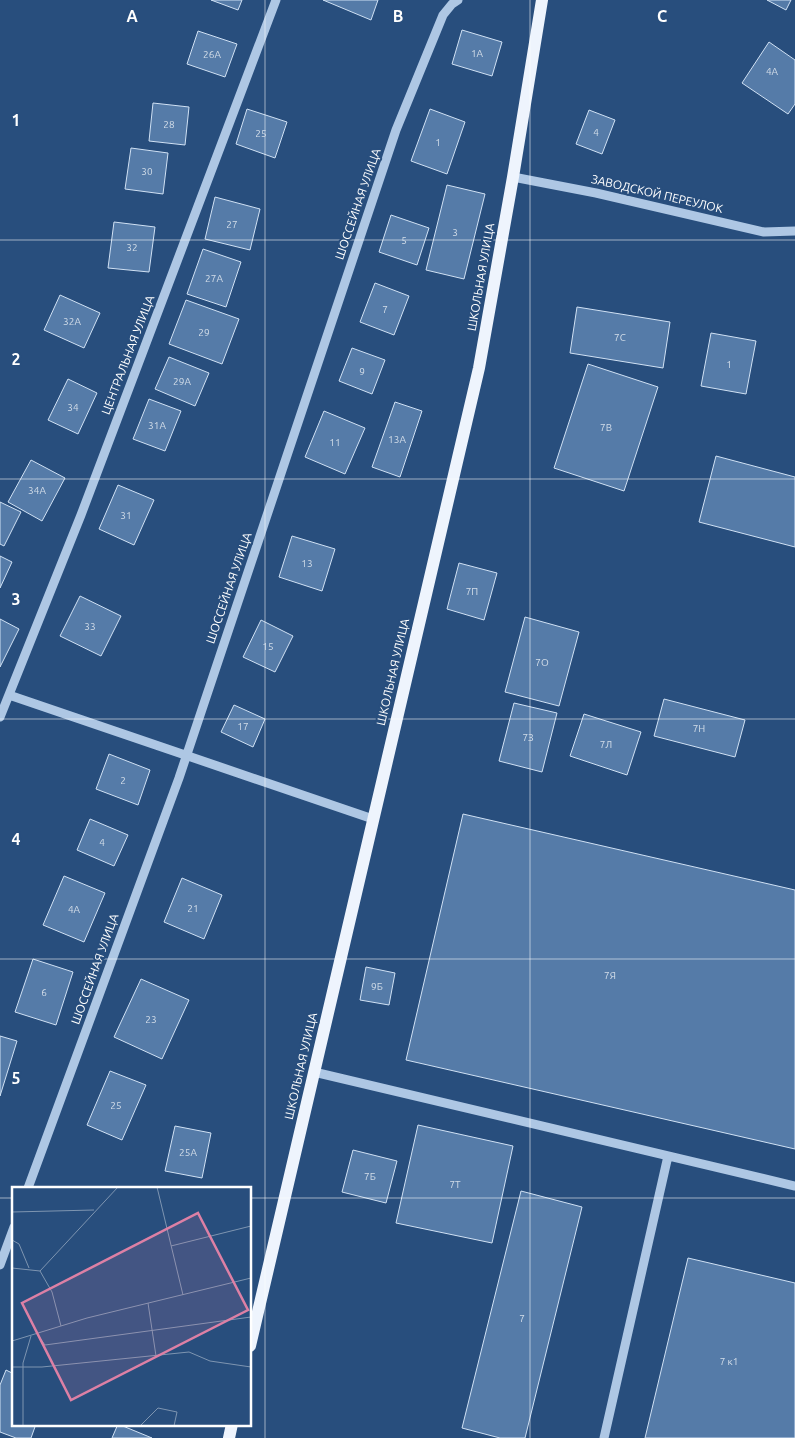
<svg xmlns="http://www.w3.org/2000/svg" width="795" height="1438" font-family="Ubuntu,sans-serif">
<rect width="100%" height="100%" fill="#284e7d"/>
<!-- building -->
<path fill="#557ba8" stroke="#d0e1f4" d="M211,0h31l-4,10z
M323,0h55l-7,20z
M767,0h24l-5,10z
M462,30l40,12 -10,34 -40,-12z
M198,31l39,13 -12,33 -38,-13z
M769,42l26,18v44l-7,10 -46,-31z
M153,103l36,4 -4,38 -36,-4z
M247,109l40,13 -12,36 -39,-14z
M430,109l35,13 -18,52 -36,-13z
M589,110l26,10 -13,34 -26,-10z
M131,148l37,5 -5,41 -38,-5z
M447,185l38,9 -21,85 -38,-9z
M215,197l45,12 -10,41 -45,-11z
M391,215l38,13 -12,37 -38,-13z
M114,222l41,5 -6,45 -41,-4z
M203,249l38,13 -15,45 -39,-13z
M375,283l34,13 -15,39 -34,-13z
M60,295l40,18 -16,35 -40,-18z
M186,300l53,19 -17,45 -53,-20z
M577,307l93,15 -7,46 -93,-15z
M711,333l45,8 -10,53 -45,-8z
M352,348l33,12 -13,34 -33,-13z
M169,357l40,16 -14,33 -40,-17z
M588,364l70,23 -34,104 -70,-23z
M68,379l29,14 -19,41 -30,-14z
M149,399l32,12 -16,40 -32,-12z
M395,402l27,9 -22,66 -28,-10z
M324,411l41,17 -20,46 -40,-17z
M716,456l79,21v70l-96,-25z
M31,460l34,18 -23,43 -34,-19z
M118,485l36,15 -20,45 -35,-16z
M0,502l21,10 -17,34 -4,-2z
M292,536l43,13 -13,42 -43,-14z
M0,556l12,6 -12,26z
M459,563l38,10 -13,47 -37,-11z
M80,596l41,20 -20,40 -41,-20z
M525,617l54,15 -20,74 -54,-14z
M0,619l19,10 -19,38z
M261,620l32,16 -18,36 -32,-15z
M664,699l81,21 -10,37 -81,-21z
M514,703l43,10 -15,59 -43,-11z
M234,705l31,14 -12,28 -32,-15z
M584,714l57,18 -14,43 -57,-19z
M109,754l41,16 -12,35 -42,-16z
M463,814l332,76v259l-389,-89z
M90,819l38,16 -14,31 -37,-16z
M64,876l41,17 -21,49 -41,-17z
M182,878l40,17 -18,44 -40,-17z
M33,959l40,13 -17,53 -41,-13z
M366,967l29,6 -6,32 -29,-5z
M141,979l48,21 -27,59 -48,-22z
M0,1036l17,5 -17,55z
M110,1071l36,14 -24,55 -35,-15z
M418,1125l95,21 -21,97 -96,-20z
M175,1126l36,7 -9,45 -37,-7z
M353,1150l44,11 -11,42 -44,-11z
M521,1191l61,16 -57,231h-25l-38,-10z
M688,1258l107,25v155h-150z
M6,1370l8,4v50h22l-5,14h-15l-16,-6v-47z
M118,1424l34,14h-40z"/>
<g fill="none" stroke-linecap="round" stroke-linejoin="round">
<!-- minor -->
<path stroke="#aec7e4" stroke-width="9" d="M513,177l83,16 168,39 31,-1
M9,695l364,124
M0,717l81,-202 195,-515
M314,1072l481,114
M28,1188l151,-410 217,-648 47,-115 9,-11 6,-4
M0,1265l14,-38
M604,1438l64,-282"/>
<!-- major -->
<path stroke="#eef4fd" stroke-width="12" d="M250,1346l229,-978 34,-191 29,-177
M229,1438l3,-14"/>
</g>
<!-- grid -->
<path fill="none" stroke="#fff" stroke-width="1" stroke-opacity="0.55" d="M265,0v1438M530,0v1438M0,240h795M0,479h795M0,719h795M0,959h795M0,1198h14M250,1198h545"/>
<g text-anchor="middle" stroke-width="4" stroke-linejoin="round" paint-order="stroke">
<!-- number labels -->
<g font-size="10" fill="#d4dee9">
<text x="477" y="57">1А</text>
<text x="212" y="58">26А</text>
<text x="772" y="75">4А</text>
<text x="169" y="128">28</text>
<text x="596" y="136">4</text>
<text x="261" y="137">25</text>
<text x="438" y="146">1</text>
<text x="147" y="175">30</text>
<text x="232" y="228">27</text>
<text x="455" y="236">3</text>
<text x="404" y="244">5</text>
<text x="132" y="251">32</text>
<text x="214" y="282">27А</text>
<text x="385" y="313">7</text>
<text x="72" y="325">32А</text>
<text x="204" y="336">29</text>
<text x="620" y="341">7С</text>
<text x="729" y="368">1</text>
<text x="362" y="375">9</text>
<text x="182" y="385">29А</text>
<text x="73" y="411">34</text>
<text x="157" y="429">31А</text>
<text x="606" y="431">7В</text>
<text x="397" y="443">13А</text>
<text x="335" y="446">11</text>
<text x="37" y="494">34А</text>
<text x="126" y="519">31</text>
<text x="307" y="567">13</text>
<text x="472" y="595">7П</text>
<text x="90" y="630">33</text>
<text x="268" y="650">15</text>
<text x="542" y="666">7О</text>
<text x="243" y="730">17</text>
<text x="699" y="732">7Н</text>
<text x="528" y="741">7З</text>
<text x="606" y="748">7Л</text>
<text x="123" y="784">2</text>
<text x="102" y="846">4</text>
<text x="193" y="912">21</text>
<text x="74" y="913">4А</text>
<text x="610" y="979">7Я</text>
<text x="377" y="990">9Б</text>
<text x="44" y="996">6</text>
<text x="151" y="1023">23</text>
<text x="116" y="1109">25</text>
<text x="188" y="1156">25А</text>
<text x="370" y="1180">7Б</text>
<text x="455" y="1188">7Т</text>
<text x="522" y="1322">7</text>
<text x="729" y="1365">7 к1</text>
</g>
<!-- street labels -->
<g font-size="12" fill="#fff" stroke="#284e7d">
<text transform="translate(657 194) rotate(13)" y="4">ЗАВОДСКОЙ ПЕРЕУЛОК</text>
<text transform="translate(358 204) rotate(-71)" y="4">ШОССЕЙНАЯ УЛИЦА</text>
<text transform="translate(481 277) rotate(-80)" y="4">ШКОЛЬНАЯ УЛИЦА</text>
<text transform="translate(128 355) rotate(-69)" y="4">ЦЕНТРАЛЬНАЯ УЛИЦА</text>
<text transform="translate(229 588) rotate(-71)" y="4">ШОССЕЙНАЯ УЛИЦА</text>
<text transform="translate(393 672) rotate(-77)" y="4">ШКОЛЬНАЯ УЛИЦА</text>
<text transform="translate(95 969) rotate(-70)" y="4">ШОССЕЙНАЯ УЛИЦА</text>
<text transform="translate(301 1066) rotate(-77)" y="4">ШКОЛЬНАЯ УЛИЦА</text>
</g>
</g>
<!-- overview -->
<g transform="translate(12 1187)">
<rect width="239" height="239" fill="#284e7d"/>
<path fill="none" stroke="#7e95b1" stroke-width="1" d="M145,0l26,108M0,25l82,-2M0,53l7,4 10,24M159,59l80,-20M0,81l28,3M28,84l78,-84M28,84l12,21 9,34M136,116l8,53M25,147l8,11 206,-28M0,154l75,-23 164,-40M0,180h30l147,-15 21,9 41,6M11,239v-63l8,-27M128,239l18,-18 19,4 -3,14"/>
<path fill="#dd80a5" fill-opacity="0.15" stroke="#dd80a5" stroke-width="2.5" d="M186,26l50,97 -177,90 -49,-97z"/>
<rect width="239" height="239" fill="none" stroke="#fff" stroke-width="2.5"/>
</g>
<g font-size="16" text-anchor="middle" font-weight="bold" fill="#fff" stroke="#284e7d" stroke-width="4" stroke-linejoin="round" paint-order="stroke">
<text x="132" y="22">A</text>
<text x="398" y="22">B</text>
<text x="662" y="22">C</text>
<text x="16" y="126">1</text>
<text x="16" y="365">2</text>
<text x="16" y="605">3</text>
<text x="16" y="845">4</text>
<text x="16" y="1084">5</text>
</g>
</svg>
